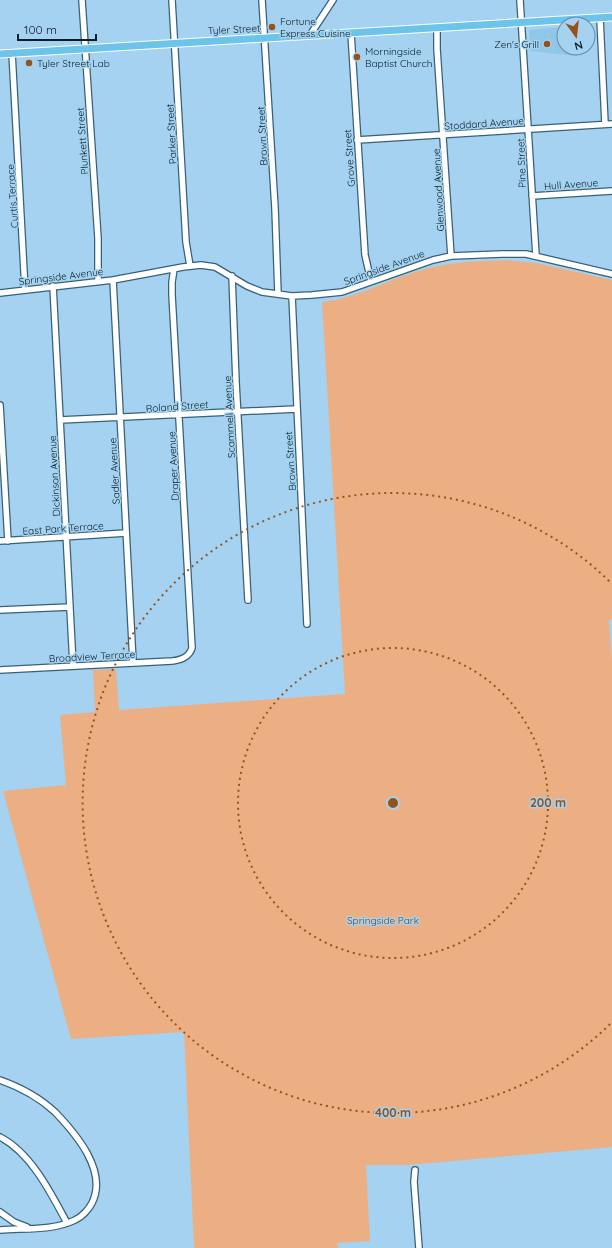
<svg xmlns="http://www.w3.org/2000/svg" width="612" height="1248" font-family="Quicksand,sans-serif">
<rect width="100%" height="100%" fill="#a4d2f0"/>
<!-- built -->
<path fill="#90c6e6" d="M564,27v21h12l1,8 -46,-5 -2,-21z"/>
<!-- green -->
<path fill="#ecaf83" d="M506,260l30,3 76,17v339l-3,1 3,39v488l-205,18h-41l4,76 -33,2 1,5h-144l-10,-216 -113,7 -68,-248 63,-6 -6,-70 35,-3 -2,-42 23,-1 3,41 226,-16 -23,-392c34,-4 63,-21 96,-31 28,-9 58,-10 88,-11z"/>
<g fill="none" stroke-linecap="round" stroke-linejoin="round">
<!-- minor casing -->
<g stroke="#35617a" stroke-width="8">
<path id="minor" d="M82,0l16,238v43
M172,0l14,242 4,24
M262,0l13,208 3,86
M520,0l16,256
M600,18l5,106
M437,28v21l14,207
M351,33l14,222 6,26
M310,35l23,-35
M12,53l13,237
M357,140l255,-16
M532,196l80,-5
M232,276l4,106 12,218
M113,280l20,382
M53,286l20,379
M0,293l113,-13 70,-13 18,-2 14,2 32,19 15,6 30,4 20,-1 30,-3 91,-32 18,-4 51,-2h24l86,20
M292,296l15,328
M0,405l8,136
M60,420l236,-11
M0,541l126,-8
M0,610l70,-3
M0,670l172,-9c10,-1 17,-4 20,-13l-20,-353v-13l2,-13
M0,1080c20,7 40,18 55,32 21,22 53,59 37,91 -3,6 -10,14 -17,17 -23,11 -50,8 -75,10
M0,1137c31,16 51,56 67,86
M415,1170l-1,12 5,66
M0,1212l14,10 13,5"/>
</g>
<!-- major casing -->
<g stroke="#fff" stroke-width="9">
<path id="major" d="M0,54l612,-37"/>
</g>
<!-- minor -->
<use href="#minor" stroke="#fff" stroke-width="5.5"/>
<!-- major -->
<use href="#major" stroke="#6dc4eb" stroke-width="7"/>
</g>
<!-- distance rings -->
<g fill="none" stroke="#94531d" stroke-width="2" stroke-dasharray="2 4">
<circle cx="393" cy="803" r="155"/>
<path d="M610 1024A310 310 0 1 1 610 582"/>
</g>
<!-- markers -->
<g fill="#94531d" stroke="#a4d2f0" stroke-width="1.5">
<circle cx="272" cy="27" r="4"/>
<circle cx="547" cy="44" r="4"/>
<circle cx="357" cy="57" r="4"/>
<circle cx="29" cy="63" r="4"/>
</g>
<g text-anchor="middle" stroke-width="3" stroke-linejoin="round" paint-order="stroke">
<!-- poi labels -->
<g font-size="10" fill="#0b1d28" stroke="#a4d2f0" text-anchor="start">
<text x="280" y="25">Fortune<tspan x="280" dy="12">Express Cuisine</tspan></text>
<text x="539" y="48" text-anchor="end">Zen's Grill</text>
<text x="365" y="55">Morningside<tspan x="365" dy="12">Baptist Church</tspan></text>
<text x="37" y="67">Tyler Street Lab</text>
</g>
<!-- street labels -->
<g font-size="10" fill="#0b1d28" stroke="#a4d2f0">
<text transform="translate(234 29) rotate(-3)" y="4">Tyler Street</text>
<text transform="translate(484 123) rotate(-4)" y="4">Stoddard Avenue</text>
<text transform="translate(171 134) rotate(-93)" y="4">Parker Street</text>
<text transform="translate(262 136) rotate(-93)" y="4">Brown Street</text>
<text transform="translate(82 141) rotate(-94)" y="4">Plunkett Street</text>
<text transform="translate(349 158) rotate(-94)" y="4">Grove Street</text>
<text transform="translate(521 163) rotate(-92)" y="4">Pine Street</text>
<text transform="translate(571 184) rotate(-4)" y="4">Hull Avenue</text>
<text transform="translate(438 190) rotate(-93)" y="4">Glenwood Avenue</text>
<text transform="translate(12 196) rotate(-94)" y="4">Curtis Terrace</text>
<text transform="translate(384 267) rotate(-20)" y="4">Springside Avenue</text>
<text transform="translate(61 276) rotate(-7)" y="4">Springside Avenue</text>
<text transform="translate(177 406) rotate(-4)" y="4">Roland Street</text>
<text transform="translate(229 417) rotate(-93)" y="4">Scammell Avenue</text>
<text transform="translate(290 461) rotate(-94)" y="4">Brown Street</text>
<text transform="translate(173 466) rotate(-93)" y="4">Draper Avenue</text>
<text transform="translate(114 471) rotate(-93)" y="4">Sadler Avenue</text>
<text transform="translate(54 476) rotate(-93)" y="4">Dickinson Avenue</text>
<text transform="translate(63 528) rotate(-4)" y="4">East Park Terrace</text>
<text transform="translate(92 656) rotate(-3)" y="4">Broadview Terrace</text>
</g>
<!-- park labels -->
<g font-size="10" fill="#723d0d" stroke="#a4d2f0">
<text x="383" y="924">Springside Park</text>
</g>
</g>
<circle cx="393" cy="803" r="6" fill="#94531d" stroke="#a4d2f0" stroke-width="2"/>
<g font-size="12" text-anchor="middle" font-weight="bold" fill="#94531d" stroke="#a4d2f0" stroke-width="3" stroke-linejoin="round" paint-order="stroke">
<text x="548" y="807">200 m</text>
<text x="393" y="1117">400 m</text>
</g>
<!-- north arrow -->
<g transform="translate(576 36) rotate(165)"><circle r="19" fill="#a4d2f0" stroke="#678aa0"/>
<path d="M0-3L7 15L0 10L-7 15Z" fill="#94531d"/>
<text y="-6" font-size="11" font-weight="bold" text-anchor="middle" fill="#0b1d28">N</text>
</g>
<!-- scale -->
<path d="M18 34v6h78v-6" fill="none" stroke="#0b1d28" stroke-width="2"/>
<text x="24" y="34" font-size="12" fill="#0b1d28" stroke="#a4d2f0" stroke-width="3" paint-order="stroke">100 m</text>
</svg>
